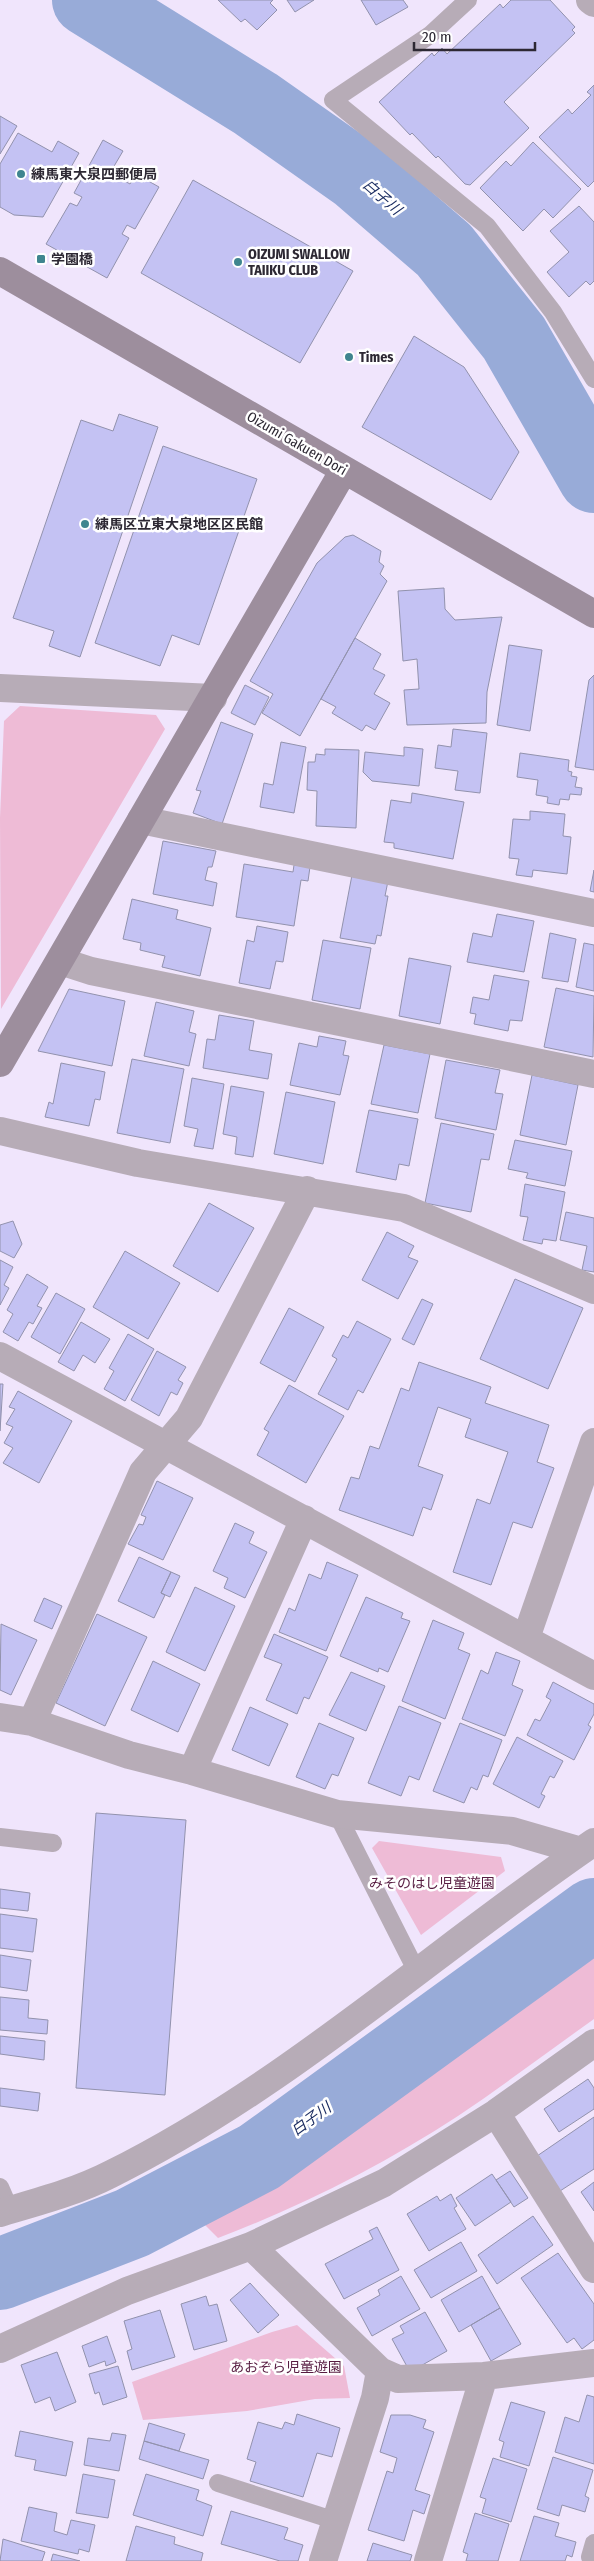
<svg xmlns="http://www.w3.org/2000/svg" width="594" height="2561" font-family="'Fira Sans Condensed','Noto Sans JP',sans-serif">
<rect width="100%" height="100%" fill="#f0e5fc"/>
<!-- green -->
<path fill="#eebbd6" d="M20,706l136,9 9,14 -164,280 -1,-191 4,-97z
M379,1841l122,16 4,14 -84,64 -49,-87z
M594,1952v67c-45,32 -90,66 -136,97 -75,49 -156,90 -240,122l-16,-16 74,-40 48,-33z
M297,2325l47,41 6,32 -35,1 -68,12 -104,9 -11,-38 140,-50z"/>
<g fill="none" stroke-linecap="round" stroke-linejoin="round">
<!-- river -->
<path stroke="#98abd8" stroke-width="72" d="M88,0l168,104 101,71 87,75 70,88 80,139
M0,2274l132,-51 127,-66 335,-243"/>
</g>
<!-- building -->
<path fill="#c4c2f3" stroke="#9292ad" d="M218,0h55l-3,3 7,7 -20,20 -12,-11 -4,3z
M287,0h27l-19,12z
M361,0h42l5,7 -32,18z
M511,0h39l25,27 -3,3 3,3 -71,69 25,26 -59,57 -5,-1 -27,-28 -2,2 -24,-25 -2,2 -31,-33 53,-49 2,3 8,-8 5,6 53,-50 3,4z
M594,85v96l-6,6 -49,-50 29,-28 4,5 19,-19 -4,-3z
M0,116l17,10 -17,28z
M18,133l34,19 6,-11 21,12 -36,64 -29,-2 -14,-8v-43z
M103,140l20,11 -13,22 20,11 6,-10 23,13 -24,42 -8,-4 -5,9 7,4 -22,40 -61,-34 24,-41 7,3 5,-9 -8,-4z
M533,142l48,47 -28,29 -9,-9 -21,22 -43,-43 26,-27 5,5z
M193,180l160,91 -53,92 -159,-90z
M579,206l15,16v59l-4,4 -4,-4 -17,16 -22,-25 22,-20 -19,-21z
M414,336l50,31 55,85 -28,48 -129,-73z
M119,414l39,13 -78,230 -31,-11 5,-15 -41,-13 68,-198 32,11z
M163,446l94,33 -58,166 -27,-10 -12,31 -65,-23z
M353,535l28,16 -2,11 5,4 -4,8 7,7 -87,155 -38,-23 11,-19 -23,-13 67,-118 28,-26z
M444,588l1,21 10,11 47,-3 -15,75 -1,31 -79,2 -3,-35 15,-1 -2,-30 -14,2 -5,-70z
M355,638l26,16 -8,15 12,6 -11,19 16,9 -15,27 -9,-5 -4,6 -30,-18 4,-6 -15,-8z
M509,645l33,5 -12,81 -33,-6z
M594,675v95l-19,-3 14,-87z
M245,685l24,12 -14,28 -24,-12z
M221,722l32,12 -31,90 -29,-11 8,-22 -5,-1z
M453,729l34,4 -7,60 -25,-3 3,-19 -23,-3 3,-23 13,2z
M281,742l25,5 -12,66 -34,-6 4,-24 9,2z
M404,747l19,2 -4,37 -47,-5 -9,-9 2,-20 39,4z
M325,749l34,1 -3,78 -40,-2 1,-35 -10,-1 1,-28h7l1,-8 9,1z
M520,753l49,7 -1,11 4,1 -1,4 6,1 -2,10 7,1 -1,7 -11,-1 -1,6 -9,-1 -1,6 -12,-2 1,-6 -12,-2 2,-15 -21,-3z
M412,793l52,9 -11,57 -59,-11v-5l-10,-1 7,-42 20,3z
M530,811l35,3 -2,22 8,1 -4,37 -34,-4 -1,7 -16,-2 3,-16 -10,-1 4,-39 17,1z
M163,841l53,10 -4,16h-4l-3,13 12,3 -4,23 -60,-12z
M244,864l49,8 1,-7 16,2 -2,14 -7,-1 -7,46 -58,-9z
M594,870v22l-4,-1z
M352,875l36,6 -3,15h3l-7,40 -4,-1 -2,9 -35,-6z
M132,899l46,11 -2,9 35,9 -11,48 -38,-9 3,-11 -25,-6 1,-7 -18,-4z
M497,914l37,7 -10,51 -57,-10 6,-29 19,4z
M257,926l31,6 -5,30 -7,-1 -6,28 -31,-6 8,-43 7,2z
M550,933l26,6 -8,43 -26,-4z
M323,940l48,8 -11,61 -48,-9z
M584,943l10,2v46l-18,-4z
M409,958l42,8 -11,58 -41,-8z
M494,975l35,6 -7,40 -12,-1 -2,11 -34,-7 2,-10 -6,-1 3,-16 16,3z
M556,988l38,8 -1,61 -49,-10z
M69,989l56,12 -13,65 -74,-15z
M156,1002l38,9 -5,21 7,2 -7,32 -45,-10z
M219,1015l35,6 -5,29 23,4 -4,25 -65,-11 4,-29 8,1z
M319,1036l27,5 -3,14 6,1 -9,39 -50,-10 9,-42 18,4z
M384,1045l46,9 -12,59 -47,-9z
M132,1059l52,10 -14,74 -53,-10z
M446,1060l54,10 -5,23 8,1 -7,36 -61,-12z
M61,1063l44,9 -5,28 -5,-1 -6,27 -44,-9 4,-15 4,2z
M532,1075l46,10 -12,60 -46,-10z
M192,1078l32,6 -11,65 -19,-3 4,-17 -14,-3z
M231,1086l33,6 -11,65 -18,-3 2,-17 -14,-3z
M286,1092l49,10 -12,62 -49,-10z
M369,1110l49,9 -9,47 -10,-2 -3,16 -40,-8z
M441,1123l53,11 -5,26 -8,-1 -10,53 -46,-9z
M515,1140l57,11 -7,35 -39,-8 2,-5 -20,-4z
M525,1184l40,8 -9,49 -13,-2 -1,5 -19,-4 5,-23 -8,-1z
M209,1203l45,25 -36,64 -45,-26z
M566,1212l28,6v54l-12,-2 5,-24 -27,-6z
M13,1221l9,23 -8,14 -14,-7v-26z
M387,1232l27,14 -6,11 10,4 -20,38 -36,-19z
M125,1251l55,32 -32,56 -55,-32z
M0,1260l13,7 -9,18 5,3 -9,17z
M27,1274l21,13 -11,19 5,2 -9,16 -4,-2 -11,19 -15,-9 10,-18 -6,-4z
M515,1279l68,29 -35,81 -68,-30z
M56,1293l29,16 -25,45 -29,-17z
M422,1299l11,5 -19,41 -12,-6z
M289,1308l35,19 -29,55 -35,-19z
M357,1321l34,18 -28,54 -5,-3 -10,20 -30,-16 19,-35 -5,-3 11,-21 5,3z
M81,1322l29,17 -15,24 -12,-8 -9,16 -16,-9z
M128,1334l26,15 -29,52 -21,-12 10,-18 -5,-3z
M157,1351l29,16 -8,13 5,3 -6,12 -6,-3 -12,24 -28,-16z
M419,1362l72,25 -6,16 64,22 -12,37 17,6 -22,60 -19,-6 -22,63 -38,-13 24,-73 13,5 18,-52 -43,-15 6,-18 -33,-12 -20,59 25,9 -12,35 -8,-3 -10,29 -74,-26 12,-33 8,2 11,-33 9,3 22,-61 8,3z
M0,1384h3l-3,47z
M289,1385l55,31 -38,67 -49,-28 12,-23 -5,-3z
M18,1391l54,30 -33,62 -36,-20 10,-15 -9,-5 9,-16 -7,-3 9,-15 -6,-2z
M157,1481l36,17 -30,62 -35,-16 11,-20 4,1 3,-8 -5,-2z
M235,1523l19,9 -5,11 18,9 -22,46 -21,-10 4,-10 -15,-7z
M139,1557l32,15 -10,21 4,2 -11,23 -36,-17z
M327,1562l31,13 -32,76 -47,-19 10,-24 6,3 14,-37 12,5z
M171,1572l9,4 -10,21 -9,-4z
M195,1587l40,19 -30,65 -39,-19z
M366,1597l37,16 -2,5 9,3 -22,51 -9,-4 -1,4 -38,-16z
M44,1598l18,8 -10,23 -18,-8z
M97,1614l50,23 -42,89 -49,-23z
M433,1620l31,13 -6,16 12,5 -25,65 -43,-18z
M1,1624l36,16 -26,55 -11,-5z
M274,1634l54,23 -19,42 -5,-2 -7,17 -31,-14 16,-36 -18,-7z
M496,1652l24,9 -8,24 11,5 -18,46 -43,-17 19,-49 7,4z
M153,1661l47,23 -22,48 -47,-22z
M351,1672l34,14 -19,45 -37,-16z
M553,1682l41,22v10l-6,11 3,2 -17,33 -47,-25 8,-16 5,2 11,-21 -5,-3z
M399,1706l42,17 -22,57 -10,-4 -8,20 -33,-13z
M250,1707l38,17 -19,42 -37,-16z
M319,1723l35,15 -16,38 -6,-2 -7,15 -29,-12z
M460,1723l42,17 -14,37 -5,-2 -6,15 -6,-3 -7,16 -31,-12z
M517,1737l46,24 -9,17 -4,-2 -9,18 4,2 -6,12 -46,-24z
M96,1813l90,7 -21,275 -89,-7z
M0,1889l30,4 -2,18 -28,-3z
M0,1914l37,5 -4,33 -33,-4z
M0,1955l31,5 -4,31 -27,-4z
M0,1997l29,3 -1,18 20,2 -1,14 -47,-4z
M0,2036l45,5 -1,19 -44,-6z
M588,2079l6,9v21l-35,23 -15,-23z
M0,2088l40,5 -2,18 -38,-5z
M594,2117v52l-34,22 -23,-35z
M510,2171l18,27 -14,9 -18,-27z
M492,2174l19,28 -36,24 -19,-28z
M594,2182v29l-13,-19z
M451,2194l6,12 -3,2 12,21 -37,22 -22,-37 30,-18 3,5z
M533,2216l20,29 -56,39 -19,-29z
M377,2227l22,43 -55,29 -19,-35 48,-25 -4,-8z
M461,2242l16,29 -46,27 -17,-28z
M558,2253l36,51v36l-12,9 -8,-11 -7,5 -46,-65z
M401,2276l19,33 -48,27 -15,-28 23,-13 -2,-5z
M482,2276l18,32 -41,24 -18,-32z
M250,2283l29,32 -21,18 -28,-33z
M206,2296l3,10 8,-2 10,37 -33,9 -13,-46z
M500,2308l21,36 -30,17 -20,-36z
M160,2310l15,47 -43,13 -5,-19 5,-2 -8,-28z
M425,2312l22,39 -37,21 -18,-33 12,-6 -4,-7z
M107,2336l9,26 -10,4 -1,-5 -16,6 -7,-21z
M57,2352l19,50 -21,9 -5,-14 -15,6 -14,-38z
M118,2366l9,31 -24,8 -4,-13 -4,2 -6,-20z
M587,2395l7,2v67l-39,-12 10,-35 14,5z
M511,2402l34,10 -16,54 -29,-9 4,-15 -5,-2z
M297,2414l43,14 -8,29 -15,-4 -14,44 -53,-16 6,-19 -9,-3 11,-37 24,7 3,-7 9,3z
M391,2415h19l16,5 -3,8 11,4 -19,58 15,5 -6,19 -11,-4 -9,31 -36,-11 19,-59 6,2 4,-15 -17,-6z
M149,2423l36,11 -6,17 -35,-10z
M20,2431l53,11 -7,34 -32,-6 2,-10 -21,-4z
M112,2433l14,2 -7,36 -35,-6 4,-27 22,3z
M144,2441l65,19 -6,19 -64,-20z
M553,2457l40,13 -8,26 4,2 -4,14 -23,-7 -3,11 -22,-7z
M493,2458l34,11 -16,53 -29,-9 4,-14 -6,-2z
M83,2474l32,6 -7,38 -32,-5z
M146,2474l53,16 -3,10 16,6 -9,30 -70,-21z
M29,2507l28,6 -3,18 13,4 4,-15 24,5 -6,27 -10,-3 -1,5 -57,-13z
M231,2511l57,17 -4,11 19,6 -5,16h-18l-59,-17z
M475,2513l34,11 -11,37h-32l2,-7 -5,-2z
M534,2516l25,7 -4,13 21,6 -4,15 -5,-2 -2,6h-45z
M136,2526l39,11 -1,7 29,9 -2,8h-75z
M3,2539l42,13 -3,9h-42z
M373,2543l39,12 -2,6h-43z
M53,2554l27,7h-29z"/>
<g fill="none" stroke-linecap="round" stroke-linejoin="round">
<!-- lane -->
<path stroke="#b7acb7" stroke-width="18" d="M468,0l-38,35 -97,65 154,126 66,86 41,67
M337,1814l80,158
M0,1837l53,6
M0,2187l10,23
M218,2483l118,38
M590,2557l4,-14"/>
<!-- street -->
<path stroke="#b7acb7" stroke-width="28" d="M590,0l4,3
M0,688l213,10
M141,820l453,93
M60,961l31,10 503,103
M0,1131l138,32 266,45 190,82
M0,1356l594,320
M526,1638l68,-196
M0,1717l32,5 97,33 63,16 145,43 175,17 69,20
M32,1722l111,-250 46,-54 118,-228
M192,1771l112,-252
M496,2113l98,156
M0,2213c37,-11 76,-21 111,-39 175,-87 322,-222 483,-332
M251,2246l129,125 18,8 86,-3 110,-13
M0,2349l127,-58 124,-45 133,-63 112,-70 98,-70
M323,2561l52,-163 5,-27
M428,2561l56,-185"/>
<!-- secondary -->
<path stroke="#9d8e9d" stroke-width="28" d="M0,271l594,343
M0,1063l344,-593"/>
</g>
<!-- markers -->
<g fill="#3f858f" stroke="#fff" stroke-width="2">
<circle cx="21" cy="174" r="5"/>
<rect x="36" y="254" width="10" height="10" rx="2.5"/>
<circle cx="238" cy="262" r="5"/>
<circle cx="349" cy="357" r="5"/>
<circle cx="85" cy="524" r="5"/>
</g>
<g text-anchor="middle" stroke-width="5" stroke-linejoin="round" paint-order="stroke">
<!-- poi labels -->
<g font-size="14" font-weight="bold" fill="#2d2833" stroke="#fff" text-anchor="start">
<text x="31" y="179">練馬東大泉四郵便局</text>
<text x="248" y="259">OIZUMI SWALLOW<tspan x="248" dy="16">TAIIKU CLUB</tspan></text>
<text x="51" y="264">学園橋</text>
<text x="359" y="362">Times</text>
<text x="95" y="529">練馬区立東大泉地区区民館</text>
</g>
<!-- street labels -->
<g font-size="14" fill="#2d2833" stroke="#fff">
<text transform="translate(297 443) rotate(30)" y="5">Oizumi Gakuen Dori</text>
</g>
<!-- park labels -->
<g font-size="14" fill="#571c41" stroke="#fff">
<text x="432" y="1888">みそのはし児童遊園</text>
<text x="286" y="2372">あおぞら児童遊園</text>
</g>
<!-- water labels -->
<g font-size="15" font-style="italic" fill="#17295f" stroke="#fff">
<text transform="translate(382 197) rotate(41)" y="5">白子川</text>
<text transform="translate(311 2119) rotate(-36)" y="5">白子川</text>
</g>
</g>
<!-- scale -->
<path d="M414 42v8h121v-8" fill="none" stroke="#2d2833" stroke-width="2.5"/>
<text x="422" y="42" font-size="15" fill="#2d2833" stroke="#ffffff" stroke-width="4" paint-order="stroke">20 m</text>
</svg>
